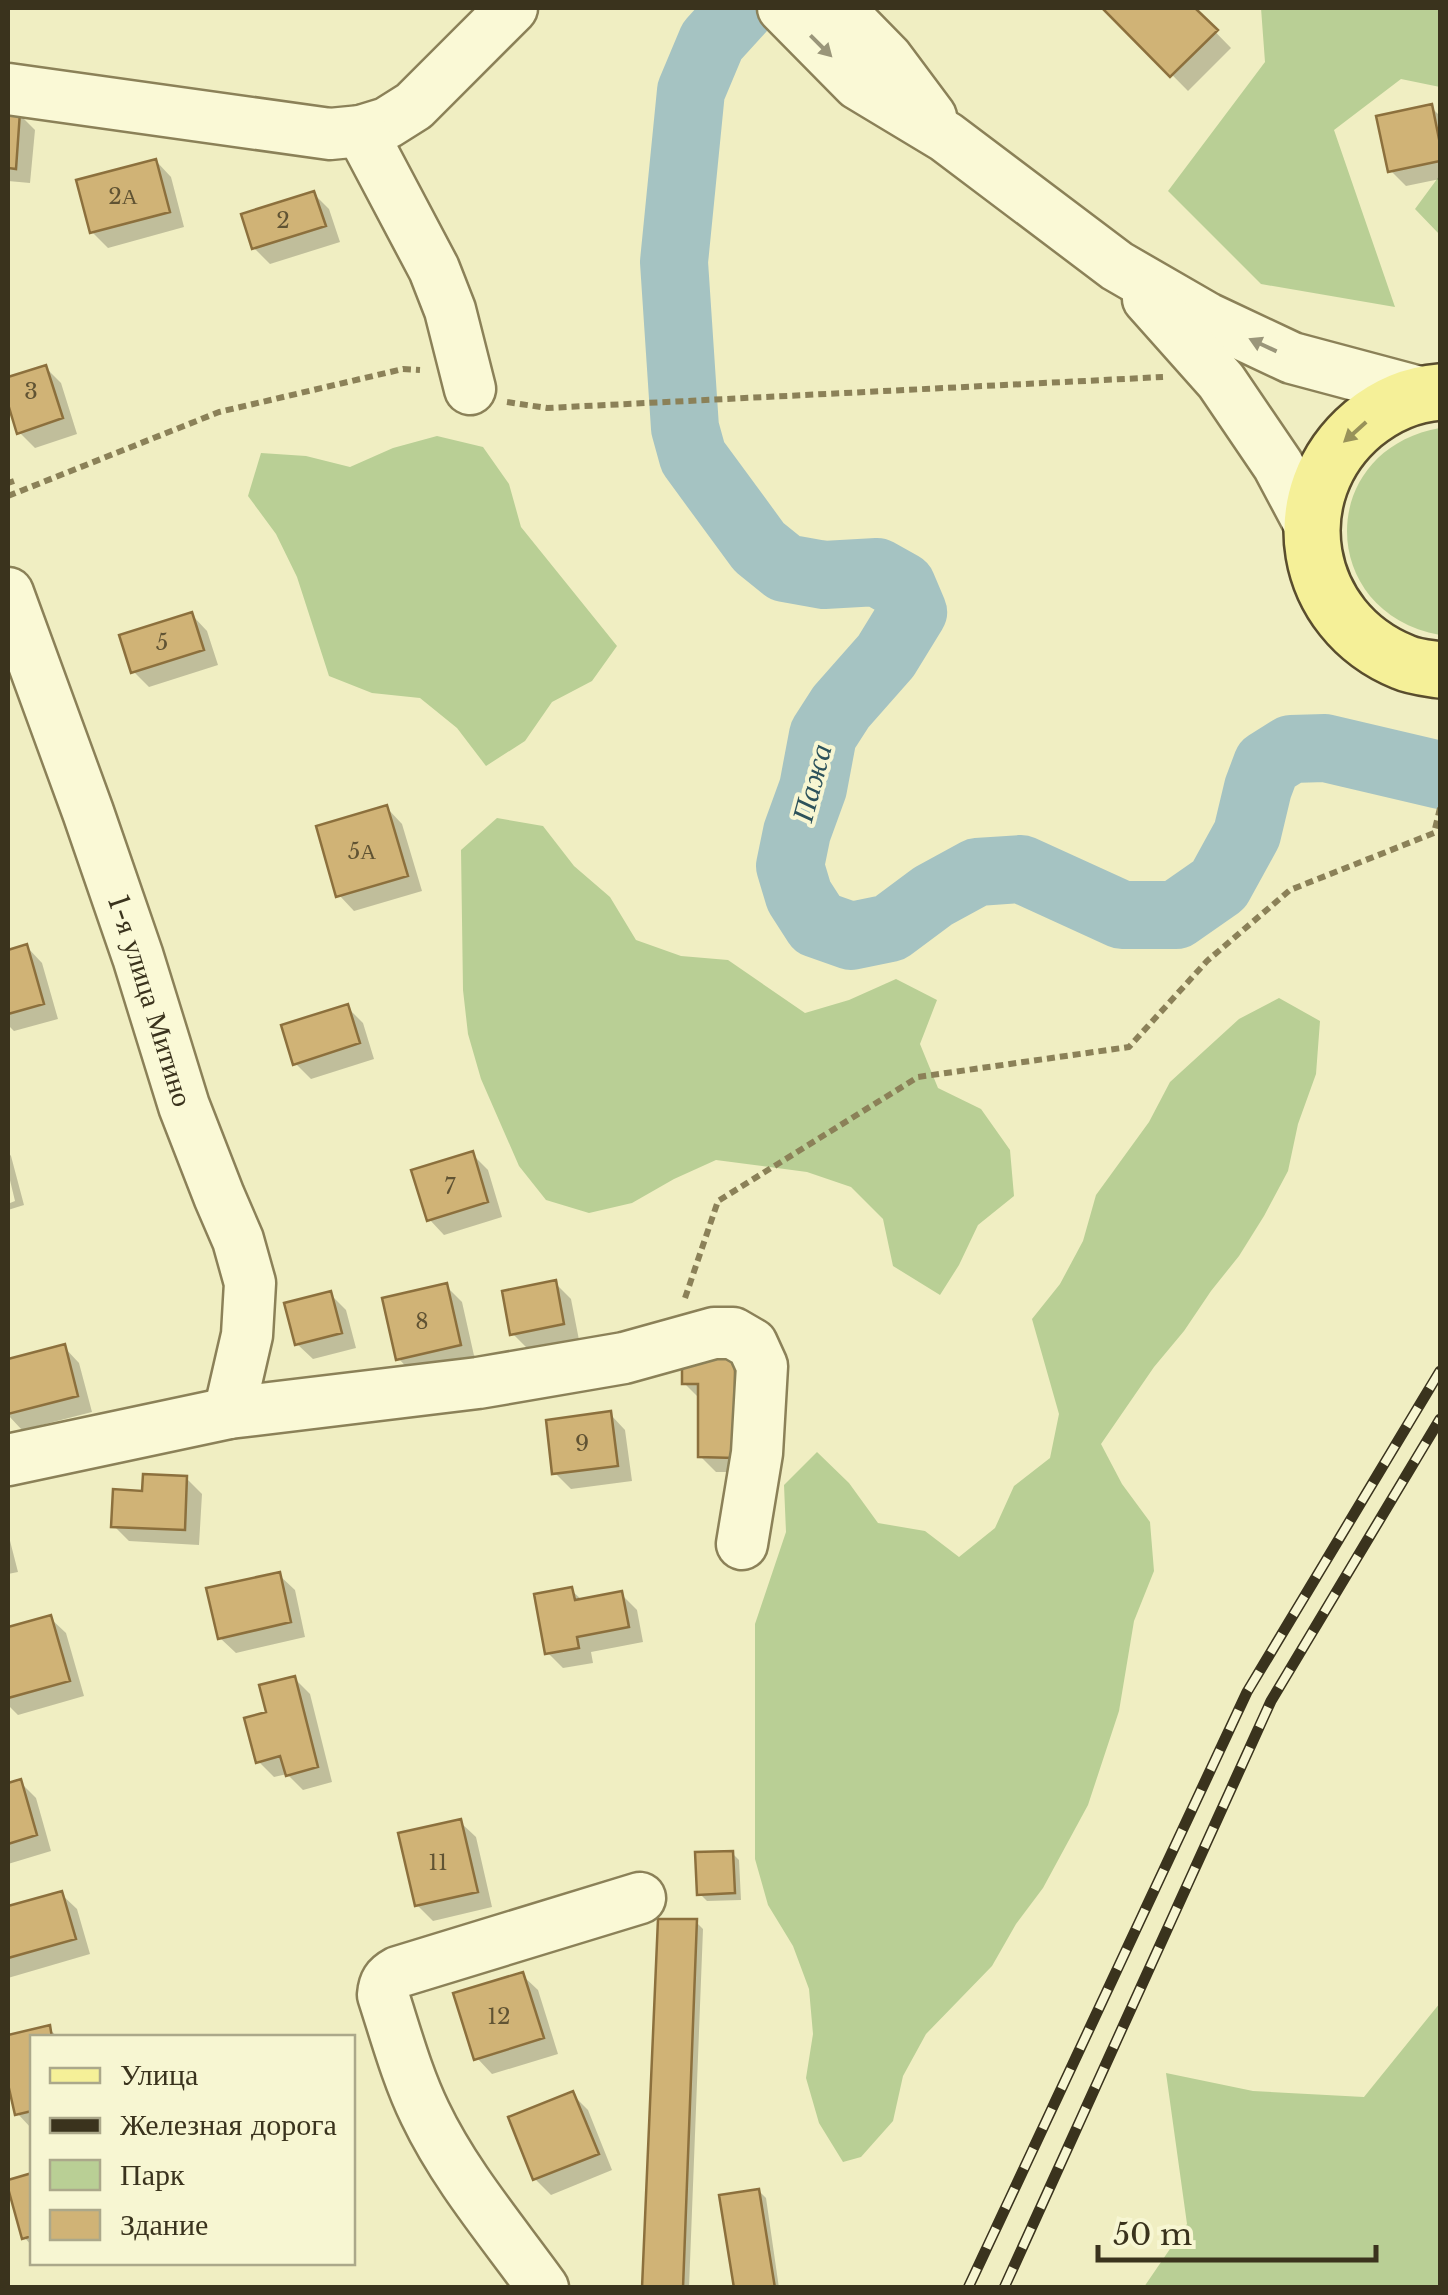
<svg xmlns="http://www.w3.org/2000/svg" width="1448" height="2295" font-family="'Libre Baskerville',serif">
<rect width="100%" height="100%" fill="#f0eec2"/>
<!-- green -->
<path fill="#b9cf95" d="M1261,8h179v79l-39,-8 -67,51 61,177 -134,-23 -93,-93 97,-129z
M1440,175v60l-25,-26z
M1440,428v207c-124,-23 -124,-185 0,-207z
M437,436l46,11 26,37 12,43 96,119 -25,35 -40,21 -27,39 -39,25 -29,-38 -37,-30 -48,-5 -43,-17 -32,-99 -21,-43 -28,-38 13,-43 45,3 44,11 43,-19z
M497,818l46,8 31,40 36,31 26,43 45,16 47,4 77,53 44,-13 47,-21 41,21 -17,44 18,44 43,21 29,41 4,46 -36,29 -19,40 -19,30 -47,-29 -10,-47 -32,-32 -44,-15 -91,-12 -42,19 -42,24 -43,10 -43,-13 -27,-34 -38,-87 -13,-45 -5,-44 -2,-140z
M1279,998l41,23 -4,53 -18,50 -10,47 -24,45 -25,40 -28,35 -27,40 -30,36 -53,77 21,40 28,38 4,49 -20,50 -15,90 -31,94 -45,83 -27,36 -24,42 -66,68 -23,42 -10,45 -32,36 -18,5 -24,-39 -13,-45 7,-44 -4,-45 -16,-43 -25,-41 -13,-46v-235l31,-92 -2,-47 33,-33 32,31 29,40 47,8 34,26 36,-29 19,-42 36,-28 9,-44 -27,-95 28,-35 23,-43 13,-46 53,-73 21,-40 69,-63z
M1440,2003v284h-296l43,-63 -21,-151 87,18 111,6z"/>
<!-- shadow -->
<path fill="#0003" d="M1106,8h86l39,40 -43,43z
M1431,107l9,9v63l-34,7 -16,-16z
M8,113l11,1 16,16 -5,53 -22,-2z
M156,161l15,16 13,50 -76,21 -16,-16z
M314,194l15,15 11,33 -70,22 -16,-16z
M45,367l16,16 16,51 -42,14 -16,-16 -11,-36v-17z
M192,615l15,16 11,34 -69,22 -16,-16z
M387,808l15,16 20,67 -68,20 -15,-16z
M27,947l15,16 16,56 -44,12 -6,-6v-72z
M347,1007l16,16 11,36 -63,20 -16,-16z
M8,1152l3,4 13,49 -16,5v-18l2,11 5,-2 -7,-29z
M472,1154l16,16 14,47 -58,18 -15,-16z
M555,1283l16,16 8,41 -51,9 -15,-15z
M446,1286l16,16 13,58 -61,15 -15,-16z
M330,1294l16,16 10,38 -43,11 -16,-15z
M64,1347l15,16 13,49 -70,18 -14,-15v-54z
M734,1359l16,16v97h-34l-16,-16v-57l-16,-16z
M610,1414l15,16 7,51 -61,8 -16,-16z
M186,1478l16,16 -3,51 -70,-4 -15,-15 30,-33z
M8,1533l10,39 -10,2z
M279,1575l16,15 10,47 -69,16 -16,-15z
M571,1590l12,11 38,-7 16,16 6,32 -52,10 2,11 -30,5 -15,-15z
M50,1618l16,15 18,63 -66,19 -10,-10v-75z
M294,1678l16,16 22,88 -29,8 -16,-16 -13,3 -16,-16 11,-47z
M20,1782l16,16 15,53 -43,13v-78z
M460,1822l16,15 16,70 -59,14 -16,-16z
M732,1853l7,7 2,40 -34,1 -8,-8z
M61,1894l16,15 13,45 -82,24v-69z
M696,1922l7,7 -14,359h-45z
M522,1975l16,15 20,64 -66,20 -15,-16z
M49,2028l9,10h-26v91l-15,-16 -9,-39v-36z
M572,2094l16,16 24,60 -61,25 -16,-16z
M32,2176v70l-8,-9 -16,-55z
M759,2191l7,7 13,90h-43z"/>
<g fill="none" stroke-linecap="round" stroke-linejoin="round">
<!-- river -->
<path stroke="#a5c3c2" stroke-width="68" d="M742,8l-30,33 -21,50 -17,171 11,166 8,29 66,90 26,21 39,7 53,-3 25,14 11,26 -27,44 -45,51 -18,28 -10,53 -16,44 -7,34 9,30 18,28 34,12 39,-8 43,-32 44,-24 44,-3 101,46h54l43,-30 28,-51 11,-46 9,-24 24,-15 34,-1 115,27"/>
</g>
<!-- building -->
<path fill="#d0b376" stroke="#8c703d" stroke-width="2.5" d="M1102,8h93l23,22 -48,47z
M1432,104l8,40v17l-52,11 -12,-56z
M8,111l12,1 -4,57 -8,-1z
M156,159l14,53 -80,21 -14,-53z
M314,191l12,35 -74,23 -11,-35z
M46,365l17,53 -46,16 -9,-30v-27z
M192,612l12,38 -73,23 -12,-38z
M387,805l21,71 -72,21 -20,-71z
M27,944l17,60 -36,10v-64z
M348,1004l12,39 -67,22 -12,-40z
M473,1151l15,51 -61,19 -16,-51z
M556,1280l8,44 -54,11 -8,-44z
M447,1283l14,62 -65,15 -14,-62z
M331,1291l11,42 -47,12 -11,-42z
M65,1344l13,52 -70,18v-55z
M682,1357h53v101l-37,-1v-73h-16z
M611,1411l7,55 -66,8 -6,-54z
M143,1474l44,2 -2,54 -74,-3 2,-38 29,2z
M280,1572l11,50 -73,17 -12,-51z
M572,1587l3,13 47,-9 7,36 -52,10 2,11 -34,6 -11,-60z
M51,1615l19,66 -62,17v-71z
M295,1676l23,91 -32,9 -6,-20 -24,7 -12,-45 22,-6 -7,-27z
M21,1779l16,56 -29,9v-61z
M461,1819l17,73 -63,14 -17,-73z
M733,1851l2,42 -38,2 -2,-43z
M62,1891l14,48 -68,19v-52z
M658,1919h39l-14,369h-41z
M523,1972l21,66 -70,22 -21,-67z
M50,2025l2,13h-20v73l-17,4 -7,-31v-49z
M573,2091l26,63 -66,26 -25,-63z
M32,2173v63l-10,3 -14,-51v-8z
M759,2189l16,99h-41l-15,-93z"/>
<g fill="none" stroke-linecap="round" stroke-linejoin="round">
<!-- minor casing -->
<g stroke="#8b8158" stroke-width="55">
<g id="minor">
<path d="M783,8l75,76 88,53 171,129 90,52 85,40 131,35"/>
<path d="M838,8l49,50 44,59"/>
<path d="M8,89l322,45 31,-3 26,-8 27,-17 98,-98"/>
<path d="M361,131l73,138 16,41 20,79"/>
<path d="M1148,299l73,82 57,84 33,62"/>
<path id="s1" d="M8,593l80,219 50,145 46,149 35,90 19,44 12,43 -3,52 -18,78"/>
<path d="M8,1460l221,-47 249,-30 146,-25 90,-25h19l19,11 10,22 -5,87 -15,91"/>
<path d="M543,2288c-41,-57 -88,-112 -118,-175 -18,-37 -29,-78 -42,-118 1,-12 4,-17 15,-23l242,-74"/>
</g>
</g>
<!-- major casing -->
<g stroke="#594d2d" stroke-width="60">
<path id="major" d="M1440,392c-28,2 -55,14 -77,32 -83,70 -61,197 40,238 11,5 25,6 37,8"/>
</g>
<!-- path -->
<path stroke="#8b8158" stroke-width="6" stroke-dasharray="8 5" stroke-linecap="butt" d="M507,402l40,6 616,-31
M8,483l6,-2
M8,496l211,-84 184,-43 17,1
M685,1298l33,-97 200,-124 211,-30 78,-86 83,-71 144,-57 6,-25"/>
<!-- minor -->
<use href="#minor" stroke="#faf9d6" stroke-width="50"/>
<!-- major -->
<use href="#major" stroke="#f5f098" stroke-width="55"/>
<!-- rail casing -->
<g stroke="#3a331d" stroke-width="11">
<path id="rail" d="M968,2288l279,-596 193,-321
M1004,2288l267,-587 169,-282"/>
</g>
<!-- rail -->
<use href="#rail" stroke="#f7f6d2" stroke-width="8" stroke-dasharray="22" stroke-linecap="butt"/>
</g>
<!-- one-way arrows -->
<defs><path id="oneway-solid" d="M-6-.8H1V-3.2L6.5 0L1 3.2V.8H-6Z" transform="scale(2.5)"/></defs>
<g fill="#9a967a">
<use href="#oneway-solid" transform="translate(821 46) rotate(45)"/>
<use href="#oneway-solid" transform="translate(1263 345) rotate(-155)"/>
</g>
<use fill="#98925a" href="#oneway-solid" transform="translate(1355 432) rotate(138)"/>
<g text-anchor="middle" stroke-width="8" stroke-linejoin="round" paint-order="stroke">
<!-- number labels -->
<g font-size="22" fill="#605333">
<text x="123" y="204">2А</text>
<text x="283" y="228">2</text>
<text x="31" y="399">3</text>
<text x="162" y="650">5</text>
<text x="362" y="859">5А</text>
<text x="450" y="1194">7</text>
<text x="422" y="1329">8</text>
<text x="582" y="1451">9</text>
<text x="438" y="1870">11</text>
<text x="499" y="2024">12</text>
</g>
<!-- street labels -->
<g font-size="28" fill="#3a331d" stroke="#f7f6d2">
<text dy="10" stroke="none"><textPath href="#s1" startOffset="432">1-я улица Митино</textPath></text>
</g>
<!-- water labels -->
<g font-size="30" font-style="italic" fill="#2c525b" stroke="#f7f6d2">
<text transform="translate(812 783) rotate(-75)" y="10">Пажа</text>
</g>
</g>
<!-- border -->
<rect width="1448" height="2295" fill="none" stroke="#3a331d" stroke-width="20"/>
<!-- legend -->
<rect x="30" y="2035" width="325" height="230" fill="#f7f6d2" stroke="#aba88a" stroke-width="2.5"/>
<rect x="50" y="2068" width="50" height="15" fill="#f5f098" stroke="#aba88a" stroke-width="2.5"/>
<text x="120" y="2085" font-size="30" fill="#3a331d">Улица</text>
<rect x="50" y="2118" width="50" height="15" fill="#3a331d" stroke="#aba88a" stroke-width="2.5"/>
<text x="120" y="2135" font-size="30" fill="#3a331d">Железная дорога</text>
<rect x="50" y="2160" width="50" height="30" fill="#b9cf95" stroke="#aba88a" stroke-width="2.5"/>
<text x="120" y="2185" font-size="30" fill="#3a331d">Парк</text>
<rect x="50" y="2210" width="50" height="30" fill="#d0b376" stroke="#aba88a" stroke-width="2.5"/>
<text x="120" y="2235" font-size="30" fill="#3a331d">Здание</text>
<!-- scale -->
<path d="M1098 2245v15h278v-15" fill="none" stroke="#3a331d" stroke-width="5"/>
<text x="1113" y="2245" font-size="30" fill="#3a331d" stroke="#f7f6d2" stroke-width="8" paint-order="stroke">50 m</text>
</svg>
